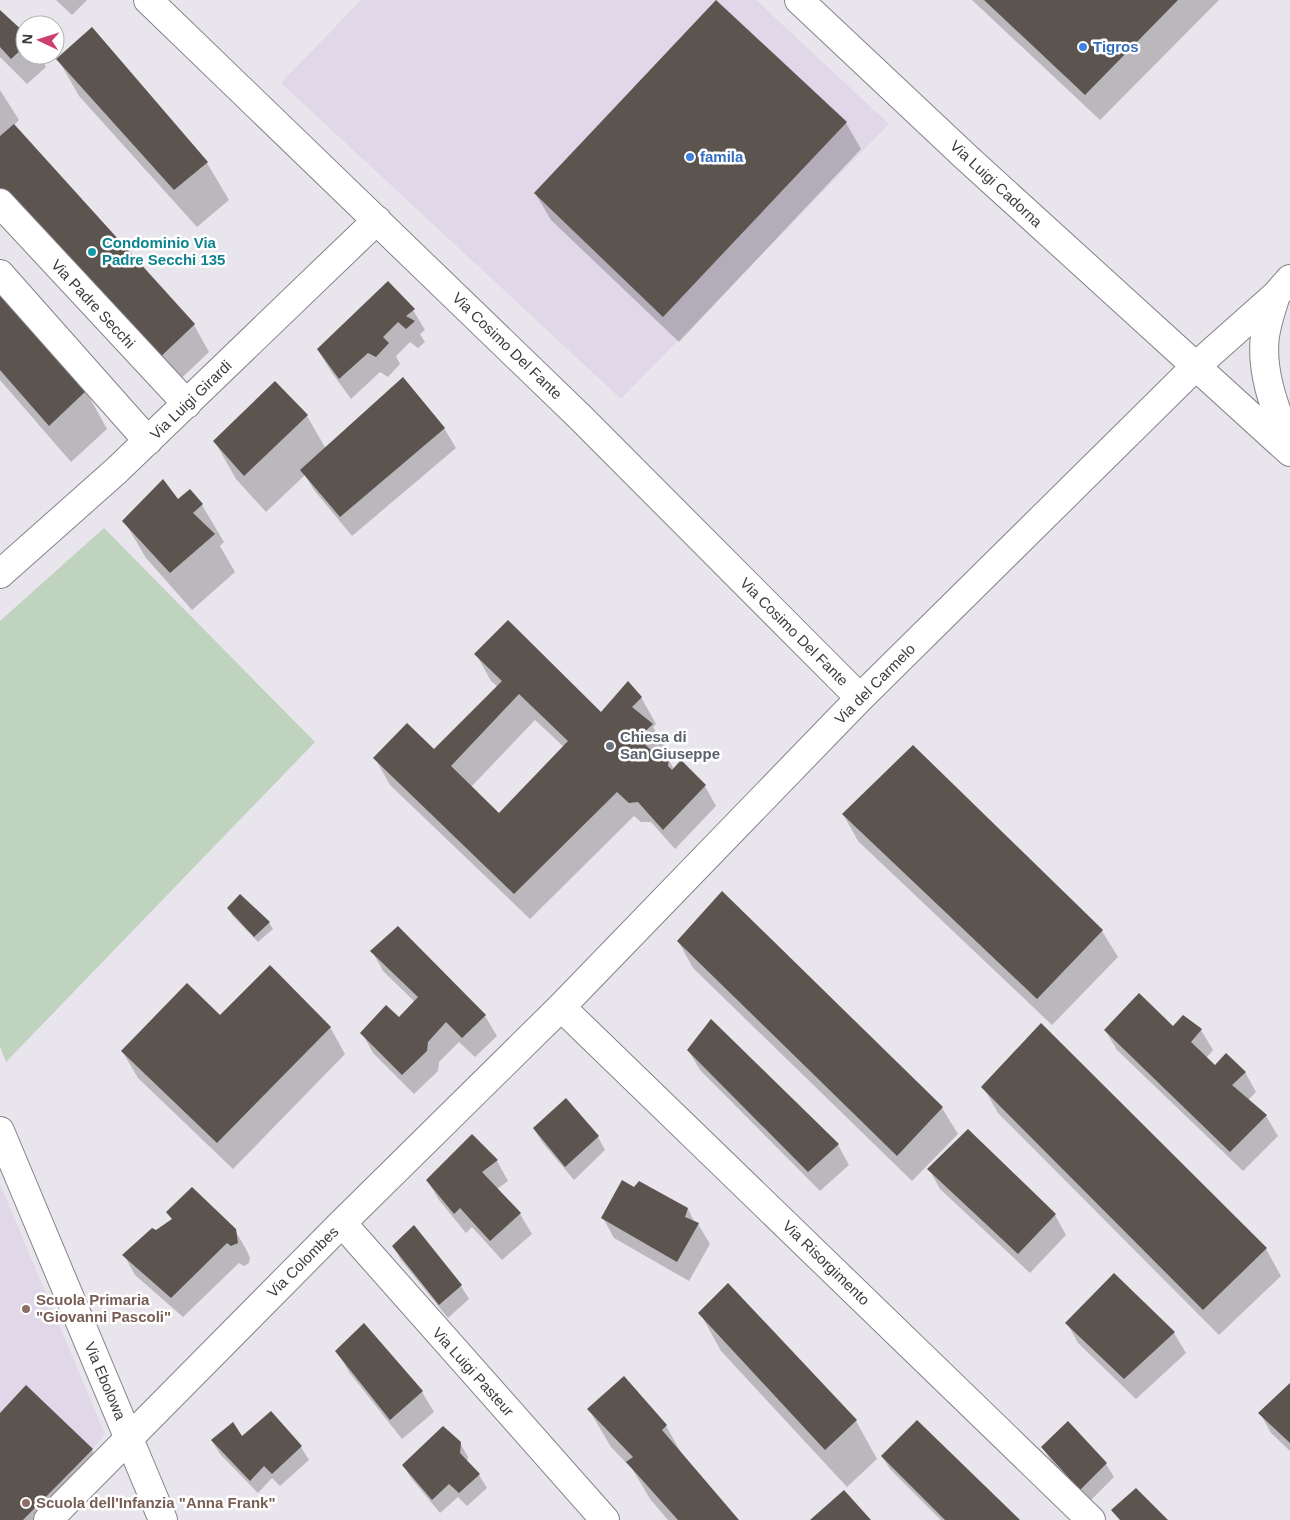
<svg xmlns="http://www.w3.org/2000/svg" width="1290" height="1520" font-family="Arial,sans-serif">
<rect width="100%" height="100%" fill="#e9e5ed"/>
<!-- built -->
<path fill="#e0d8e8" d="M361,0h395l133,124 -268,275 -340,-316z
M0,1184l105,250 -12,15 -70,71h-23z"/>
<!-- green -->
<path fill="#bfd3bf" d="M104,528l211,214 -309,320 -6,-16v-425z"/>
<!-- shadow -->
<path fill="#0003" fill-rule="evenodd" d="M56,0h31l-15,15z
M972,0h247l-119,120z
M0,12l25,23v20h15l6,12 -19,17 -27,-27z
M58,59l149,104 22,37 -32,27 -118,-131z
M0,90l19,30 -5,5 180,200 15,27 -39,37 -170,-187z
M846,123l15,26 -182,193 -128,-122 -16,-27z
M0,290l86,101 21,38 -36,33 -71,-82z
M413,310l12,20 -5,4 5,8 -7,6 -8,-6 -14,14 4,8 -12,13 -8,-5 -29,27 -21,-29 -12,-20z
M307,416l19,33 118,-21 12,20 -104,88 -38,-46 -9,-15 -39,37 -30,-33 -21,-37z
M178,500l24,5 22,37 -4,4 15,26 -43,38 -46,-52 -22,-37z
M476,654l125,60 40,-17 15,27 -3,3 15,24 -3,3 9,15 31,17 11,20 -41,43 -24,-27h-10l-7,-6 -104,103 -140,-134 -15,-27 59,-8 64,-63 -7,-6zM535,720l29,27 -65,67 -28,-27zM647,728v4l-13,11 -1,-1z
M913,747l189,184 16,26 -66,68 -194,-184 -15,-27z
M722,893l220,215 16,26 -46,47 -219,-213 -15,-27z
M240,896l29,27 4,6 -15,13 -26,-27 -3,-7z
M397,928l88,88 12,20 -22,21 -16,-15 -20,20 -1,9 -24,23 -41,-41 -11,-20 37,-15 16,-16 -32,-31 -11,-20z
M1183,1016l18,14 12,20 -7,8 9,9 30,5 11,20 -8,8 18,16 12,20 -35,35 -126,-121 -12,-20 68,-2z
M221,1017l109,10 15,27 -112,115 -95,-91 -16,-27z
M688,1050l150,95 11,20 -29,26 -120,-121z
M983,1087l283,162 15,27 -62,59 -221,-222z
M534,1129l64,8 7,13 -31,30 -32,-38z
M497,1161l11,20 -11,8 23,25 12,20 -30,26 -30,-33 -6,6 -27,-33 -12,-20z
M929,1169l126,46 11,20 -36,38 -90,-84z
M634,1189l54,20 7,14 3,1 12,20 -21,37 -75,-43 -11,-20z
M168,1212l67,18 12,21 3,7 -1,5 -5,3 -5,-3 -56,54 -48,-42 -11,-20 49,-34z
M414,1227l47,59 8,13 -21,19 -47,-58 -8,-14z
M728,1284l128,137 21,38 -30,28 -126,-136 -21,-38z
M1067,1323l107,10 12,20 -50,46 -58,-56z
M363,1325l59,67 12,20 -32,27 -53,-67 -12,-21z
M624,1378l42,48 20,35 51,59h-69l-18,-21 -17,-29 -22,-23 -22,-37z
M1290,1384v67l-19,-18 -11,-20z
M271,1413l30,34 8,13 -29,26 -8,-8 -14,15 -38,-39 -8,-13 30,-3z
M0,1415l92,35 11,20 -49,50h-54z
M1068,1423l38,41 8,13 -25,25 -38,-41 -8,-13z
M460,1443l8,14 -1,6 12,12 8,13 -20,18 -9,-9 -18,16 -29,-35 -8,-13z
M882,1456l136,64h-77l-51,-51z"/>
<!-- building -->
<path fill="#5b544f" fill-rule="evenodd" d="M716,0l131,122 -184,195 -129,-124z
M984,0h194l-93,95z
M0,10l25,23v13l-14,13 -11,-12z
M92,27l116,135 -34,28 -118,-131z
M14,124l181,200 -41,39 -154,-170v-57z
M388,281l27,28 -9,7 9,5 -9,8 -8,-7 -15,15 6,6 -13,14 -8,-4 -29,26 -22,-30z
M0,288l87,102 -38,36 -49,-56z
M403,377l42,51 -105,89 -40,-47z
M275,381l33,34 -64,61 -31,-35z
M163,479l15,20 12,-10 13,15 -10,9 22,21 -45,39 -48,-52z
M508,620l93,92 27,-31 14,16 -10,10 21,17 -15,14 14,13h13l4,6 -1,9 4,4 9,-10 25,25 -43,45 -25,-28 -9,1 -12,-11 -103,102 -141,-136 34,-35 27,26 68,-68 -28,-27zM519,694l49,47 -69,72 -48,-47z
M913,745l190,185 -66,69 -195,-185z
M722,891l221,216 -46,49 -220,-215z
M240,894l30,28 -16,15 -27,-29z
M398,926l88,89 -24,23 -16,-16 -18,20 -1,9 -25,24 -42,-42 26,-28 13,12 19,-20 -48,-46z
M270,965l61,62 -114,116 -96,-92 66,-68 33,32z
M1139,993l34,33 10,-11 19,14 -11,13 24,23 11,-12 20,19 -14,13 35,30 -37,37 -126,-122z
M711,1019l128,125 -31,28 -121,-122z
M1041,1023l226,225 -64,62 -222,-223z
M566,1098l33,38 -34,31 -32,-39z
M968,1129l88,85 -38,40 -91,-85z
M472,1134l26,26 -16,12 39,41 -31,28 -30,-33 -6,6 -28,-34z
M622,1180l12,7 5,-6 49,27 -3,9 14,6 -22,39 -76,-44z
M192,1187l44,42 2,14 -7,3 -4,-3 -56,55 -49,-43 30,-27 4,2 16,-11 -6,-7z
M414,1225l48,60 -23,20 -47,-59z
M1114,1273l61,59 -51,47 -59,-56z
M728,1283l129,137 -32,30 -127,-137z
M364,1323l59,68 -33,29 -55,-69z
M624,1376l43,49 -5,5 77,90h-61l-52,-58 7,-5 -46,-48z
M1290,1383v60l-32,-30z
M26,1385l67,64 -70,71h-23v-107z
M271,1411l31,35 -30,28 -8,-8 -14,15 -39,-41 22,-18 9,14z
M917,1420l103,100h-75l-64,-64z
M1068,1421l39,42 -27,27 -39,-43z
M443,1426l18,16 -1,11 20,21 -21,19 -10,-9 -17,16 -30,-35z
M1136,1488l32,32h-48l-9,-10z
M844,1490l27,30h-61z"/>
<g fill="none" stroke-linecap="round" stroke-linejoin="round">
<!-- minor casing -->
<g stroke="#86828a" stroke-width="30">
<path id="minor" d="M148,0l432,417 280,281
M0,203l187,201
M0,274l148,167
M0,574l116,-103 261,-251
M561,1007l530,513
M0,1131l163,389
M342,1223l263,297
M48,1520l294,-297 219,-216 299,-309 335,-331"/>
</g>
<!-- primary casing -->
<g stroke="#86828a" stroke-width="30">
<path id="primary" d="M799,0l168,158 323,294
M1276,295c-4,13 -9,27 -11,41 -5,38 12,77 25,112
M1195,367l81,-72 14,-16"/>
</g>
<!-- minor -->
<use href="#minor" stroke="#fff" stroke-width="28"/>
<!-- primary -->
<use href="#primary" stroke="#fff" stroke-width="28"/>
</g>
<!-- markers -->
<g fill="#3f7fe0" stroke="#fff" stroke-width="2">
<circle cx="1083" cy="47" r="5"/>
<circle cx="690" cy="157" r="5"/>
</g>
<circle fill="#0f9aa8" stroke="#fff" stroke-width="2" cx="92" cy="252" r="5"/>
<circle fill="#6b7280" stroke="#fff" stroke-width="2" cx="610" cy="746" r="5"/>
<g fill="#8d6e63" stroke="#fff" stroke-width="2">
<circle cx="26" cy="1309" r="5"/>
<circle cx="26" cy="1503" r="5"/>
</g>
<g text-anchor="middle" stroke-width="5" stroke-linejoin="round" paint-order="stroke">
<!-- shop labels -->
<g font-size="15" font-weight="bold" fill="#366cbe" stroke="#fff" text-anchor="start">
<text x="1093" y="52">Tigros</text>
<text x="700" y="162">famila</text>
</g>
<!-- street labels -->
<g font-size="15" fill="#3c3a3d" stroke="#fff">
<text transform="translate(996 184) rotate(43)" y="5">Via Luigi Cadorna</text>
<text transform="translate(93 304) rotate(47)" y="5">Via Padre Secchi</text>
<text transform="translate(507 346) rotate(44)" y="5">Via Cosimo Del Fante</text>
<text transform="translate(191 400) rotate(-44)" y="5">Via Luigi Girardi</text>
<text transform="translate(794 632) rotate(45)" y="5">Via Cosimo Del Fante</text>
<text transform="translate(875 684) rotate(-45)" y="5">Via del Carmelo</text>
<text transform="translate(303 1262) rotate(-45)" y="5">Via Colombes</text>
<text transform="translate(826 1263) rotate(44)" y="5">Via Risorgimento</text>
<text transform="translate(473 1372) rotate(48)" y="5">Via Luigi Pasteur</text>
<text transform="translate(105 1381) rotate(67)" y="5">Via Ebolowa</text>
</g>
<!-- culture labels -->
<g font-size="15" font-weight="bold" fill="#0d838f" stroke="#fff" text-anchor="start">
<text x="102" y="248">Condominio Via<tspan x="102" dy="17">Padre Secchi 135</tspan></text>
</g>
<!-- worship labels -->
<g font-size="15" font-weight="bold" fill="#5b616d" stroke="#fff" text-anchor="start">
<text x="620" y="742">Chiesa di<tspan x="620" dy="17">San Giuseppe</tspan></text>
</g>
<!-- education labels -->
<g font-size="15" font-weight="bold" fill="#785e54" stroke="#fff" text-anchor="start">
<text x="36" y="1305">Scuola Primaria<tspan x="36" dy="17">"Giovanni Pascoli"</tspan></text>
<text x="36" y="1508">Scuola dell'Infanzia "Anna Frank"</text>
</g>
</g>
<!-- north arrow -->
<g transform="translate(40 40) rotate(274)"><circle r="24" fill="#ffffff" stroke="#b1b0b1"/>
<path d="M0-4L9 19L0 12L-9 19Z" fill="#cb3f72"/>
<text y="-8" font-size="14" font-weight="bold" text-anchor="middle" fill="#3c3a3d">N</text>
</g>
</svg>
